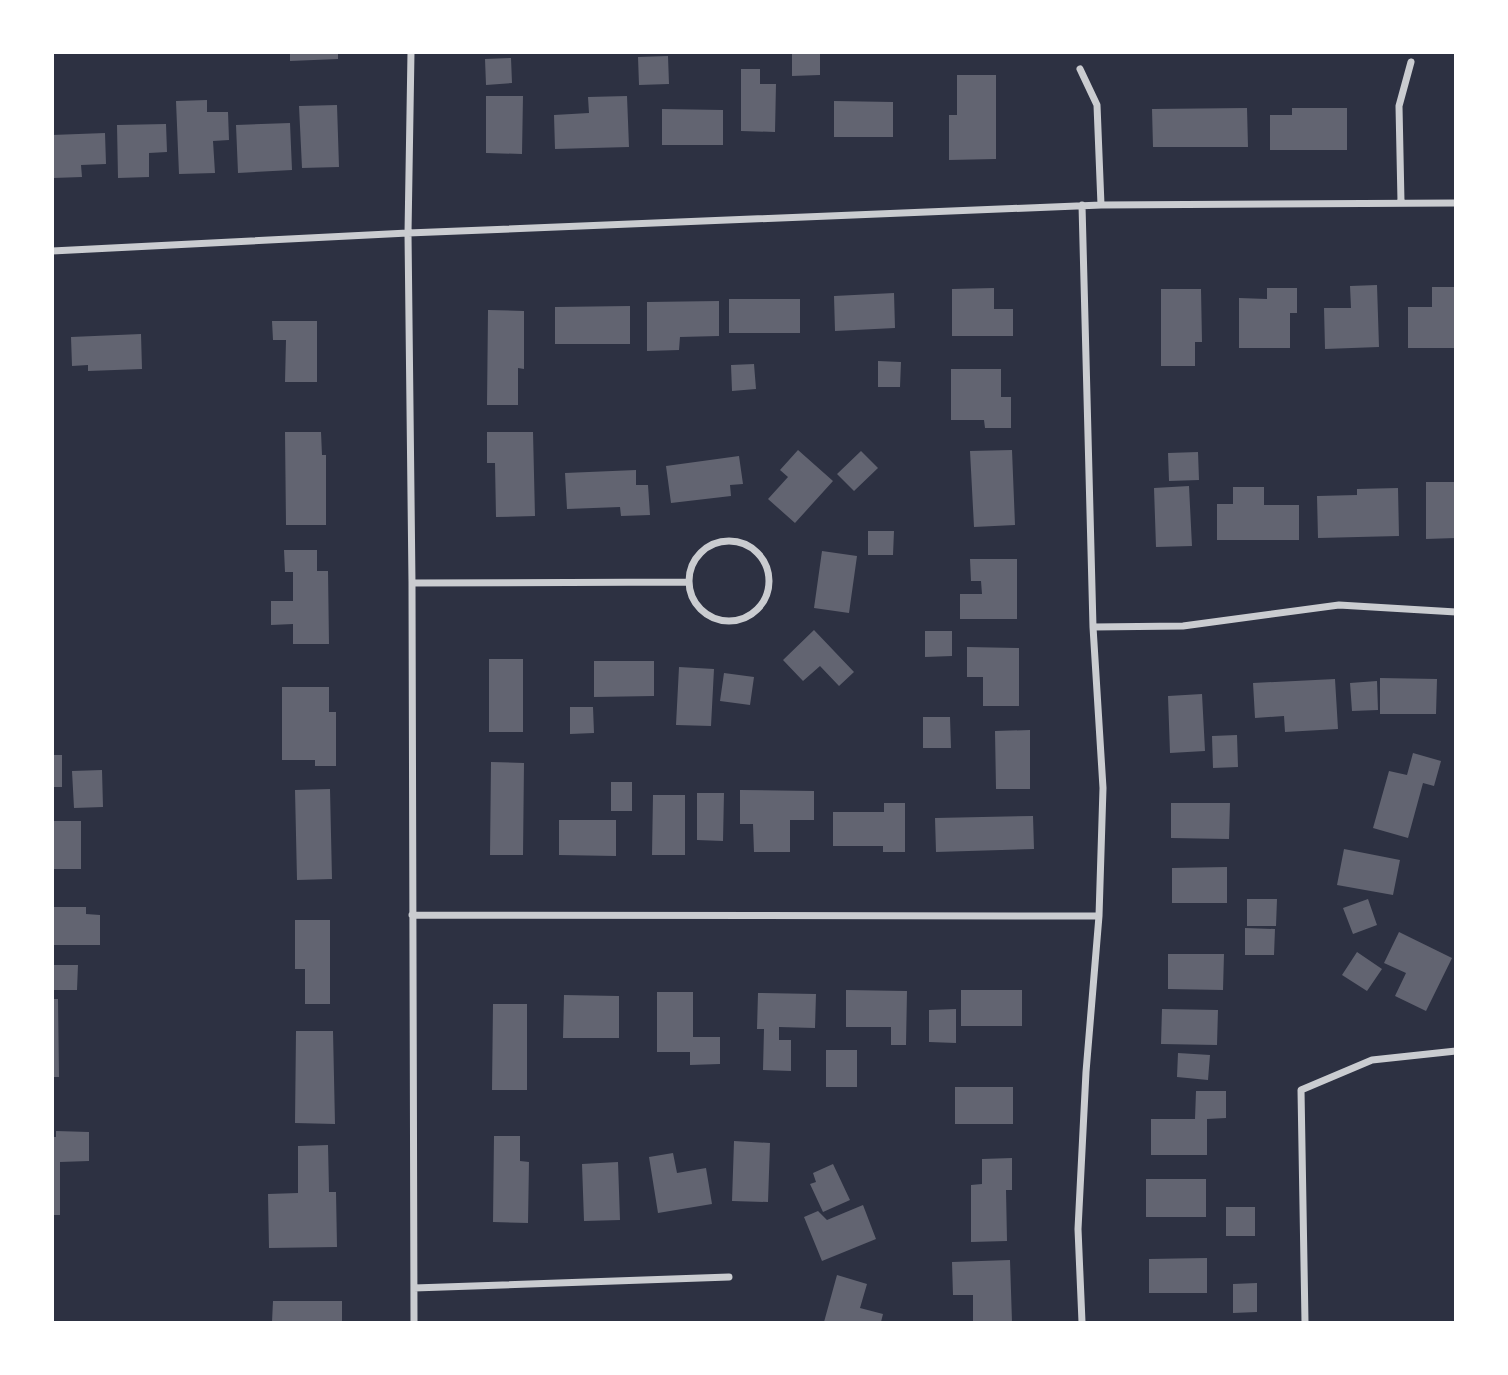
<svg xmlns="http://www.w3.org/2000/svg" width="1508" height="1375" font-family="Lato,sans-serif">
<rect width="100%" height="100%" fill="#2d3142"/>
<!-- building -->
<path fill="#626471" d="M290,52h48v7l-48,2z
M792,52h28v23l-28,1z
M668,56l1,28 -30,1 -1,-28z
M511,58l1,25 -26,2 -1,-26z
M741,69h19v15h16l-1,48 -34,-1z
M957,75h39v84l-47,1v-45h8z
M486,96h37l-1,58 -36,-1z
M627,96l2,51 -74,2 -1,-34 35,-2 -1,-16z
M207,100v12h21l1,28 -16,1 2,32 -36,1 -3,-73z
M834,101l59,1v35h-59z
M337,105l2,62 -37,1 -3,-62z
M1247,108l1,39h-95l-1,-38z
M1292,108h55v42h-77v-35h22z
M662,109l61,1v35h-61z
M290,123l2,47 -54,3 -2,-48z
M166,124l1,28 -18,1v24l-31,1 -1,-53z
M105,133l1,31 -25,1 1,12 -29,1 -1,-43z
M1377,285l2,62 -54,2 -1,-41h27l-1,-22z
M1432,287h24v61h-48v-41h24z
M994,288v21h19v27h-61v-47z
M1267,288h30v25h-7v35h-51v-50l28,1z
M1161,289h40l1,53h-7v24h-34z
M894,293l1,35 -60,3 -1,-35z
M729,299h71v34h-71z
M719,301v35l-39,1 -1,13 -32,1v-49z
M630,306v38h-75v-37z
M488,310l36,1v58l-6,-1v37h-31z
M272,321h45v61h-32l1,-42h-13z
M141,334l1,35 -54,2v-6l-16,1 -1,-29z
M878,361l23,1 -1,25h-22z
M754,364l2,25 -24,2 -1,-26z
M951,369h50v28h10v31h-26l-1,-8h-33z
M285,432h36l1,23h4v70h-40z
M487,432h46l2,84 -39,1 -1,-54h-8z
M798,450l35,31 -38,42 -27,-24 20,-22 -8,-7z
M1012,450l3,75 -41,2 -4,-76z
M861,451l17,17 -24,23 -17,-17z
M1198,452l1,28 -30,1 -1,-28z
M739,456l4,28 -13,1 1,11 -60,7 -5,-37z
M636,470v15h12l2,30 -29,1 -1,-9 -53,2 -2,-36z
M1426,482h30v56l-30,1z
M1189,486l3,60 -36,1 -2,-59z
M1233,487h31v18h35v35h-82v-36h16z
M1398,488l1,48 -81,2 -1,-42 40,-1v-6z
M868,531h26l-1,24h-25z
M284,550h33v21h11l1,73h-36v-20l-22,1v-24h22v-29h-8z
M822,551l35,5 -8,57 -35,-5z
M970,559h47v60h-57v-25h22l-1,-13h-10z
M814,630l40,42 -15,14 -19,-20 -17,15 -20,-21z
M925,631h27v25l-27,1z
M967,647l52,1v58h-36v-29h-16z
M489,659h34v73h-34z
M594,661h60v35l-60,1z
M679,667l35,2 -3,57 -35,-1z
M724,673l30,4 -4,28 -30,-4z
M1380,678l57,1 -1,35h-56z
M1335,679l3,50 -53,3 -1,-16 -29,2 -2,-35z
M1377,681l1,29 -26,1 -2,-28z
M282,687h47v25h7v54h-21v-6h-33z
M1202,694l3,57 -35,2 -2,-57z
M570,707h23l1,26 -24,1z
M923,717h27l1,31h-28z
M1030,730v59h-34l-1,-58z
M1237,735l1,32 -25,1 -1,-32z
M1413,753l28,8 -7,25 -11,-3 -15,55 -35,-10 16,-57 18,4z
M52,755h10v32h-10z
M491,762l33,1 -1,92h-33z
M102,770l1,37 -29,1 -2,-37z
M611,782h21v29h-21z
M330,789l2,90 -35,1 -2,-90z
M740,790l74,1v29h-24v32h-36l-1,-28h-13z
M697,793h27l-1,48 -26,-1z
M653,795h32v60h-33z
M884,803h21v49h-22v-6h-50v-34h51z
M1171,803h59l-1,36 -58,-1z
M1033,816l1,33 -98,3 -1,-34z
M559,820h57v36l-57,-1z
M52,821h29v48h-29z
M1344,849l56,11 -7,35 -56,-10z
M1227,867v36h-55v-35z
M1247,899h30l-1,27h-29z
M1368,899l9,26 -24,9 -10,-26z
M52,907h34v7l14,1v30h-48z
M295,920h35v84h-25v-35h-10z
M1245,928l30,1 -1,26h-29z
M1399,932l53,26 -26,53 -31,-15 11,-23 -22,-10z
M1357,952l25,17 -15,22 -25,-16z
M1168,954h56l-1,36 -55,-1z
M52,965h26l-1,25h-25z
M846,990l61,1 -1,54h-15v-18h-45z
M961,990h61v36h-61z
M657,992h36v45h27v27l-30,1v-13h-33z
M758,993l58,1 -1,34 -36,-1v13h12v31l-28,-1 1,-41h-7z
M564,995l55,1v42h-56z
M52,999h6l1,78h-7z
M493,1004h34v86h-35z
M956,1009v34l-27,-1v-32z
M1162,1009l56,1 -1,35 -56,-1z
M296,1031h37l2,93 -40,-1z
M826,1050h31v37h-31z
M1178,1053l32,2 -2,25 -31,-3z
M955,1087h58v37h-58z
M1196,1091h30v27l-19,1v36h-56v-36h44z
M56,1131l33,1v29l-29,1v53h-8v-78h4z
M494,1136h26v25l9,1 -1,61 -35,-1z
M734,1141l36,2 -2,59 -36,-1z
M328,1145l1,47h7l1,55 -68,1 -1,-54 30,-1v-47z
M673,1153l4,20 29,-5 6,36 -54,9 -9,-56z
M1012,1158v32h-6l1,51 -36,1v-57l11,-1v-25z
M618,1162l2,58 -36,1 -2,-57z
M833,1164l17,36 -27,12 -13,-28 6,-2 -3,-9z
M1146,1179h60v38h-60z
M863,1205l13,34 -54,22 -18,-44 14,-6 9,9z
M1226,1207h29v29h-29z
M1207,1258v35h-58v-34z
M1010,1260l2,62h-39v-27h-20l-1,-33z
M837,1275l30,9 -7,24 23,6 -2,8h-57z
M1257,1283v29l-24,1v-29z
M273,1301h69v21h-70z"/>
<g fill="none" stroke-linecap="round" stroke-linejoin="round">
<!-- minor -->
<path stroke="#caccd0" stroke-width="7" d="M411,52l-3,181 4,350 2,739
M1080,69l17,36 4,100
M1401,202l-2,-96 12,-44
M52,251l356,-18 693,-28 355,-2
M689 581a40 40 0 1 1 80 0a40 40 0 1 1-80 0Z
M412,583l277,-1
M1093,627l90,-1 156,-21 117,7
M412,915l687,1
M414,1288l315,-11
M1082,1322l-4,-93 8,-157 13,-156 4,-128 -10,-161 -11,-422
M1305,1322l-4,-232 71,-30 84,-9"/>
</g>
<!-- border -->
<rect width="1508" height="1375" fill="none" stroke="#ffffff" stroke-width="108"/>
</svg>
